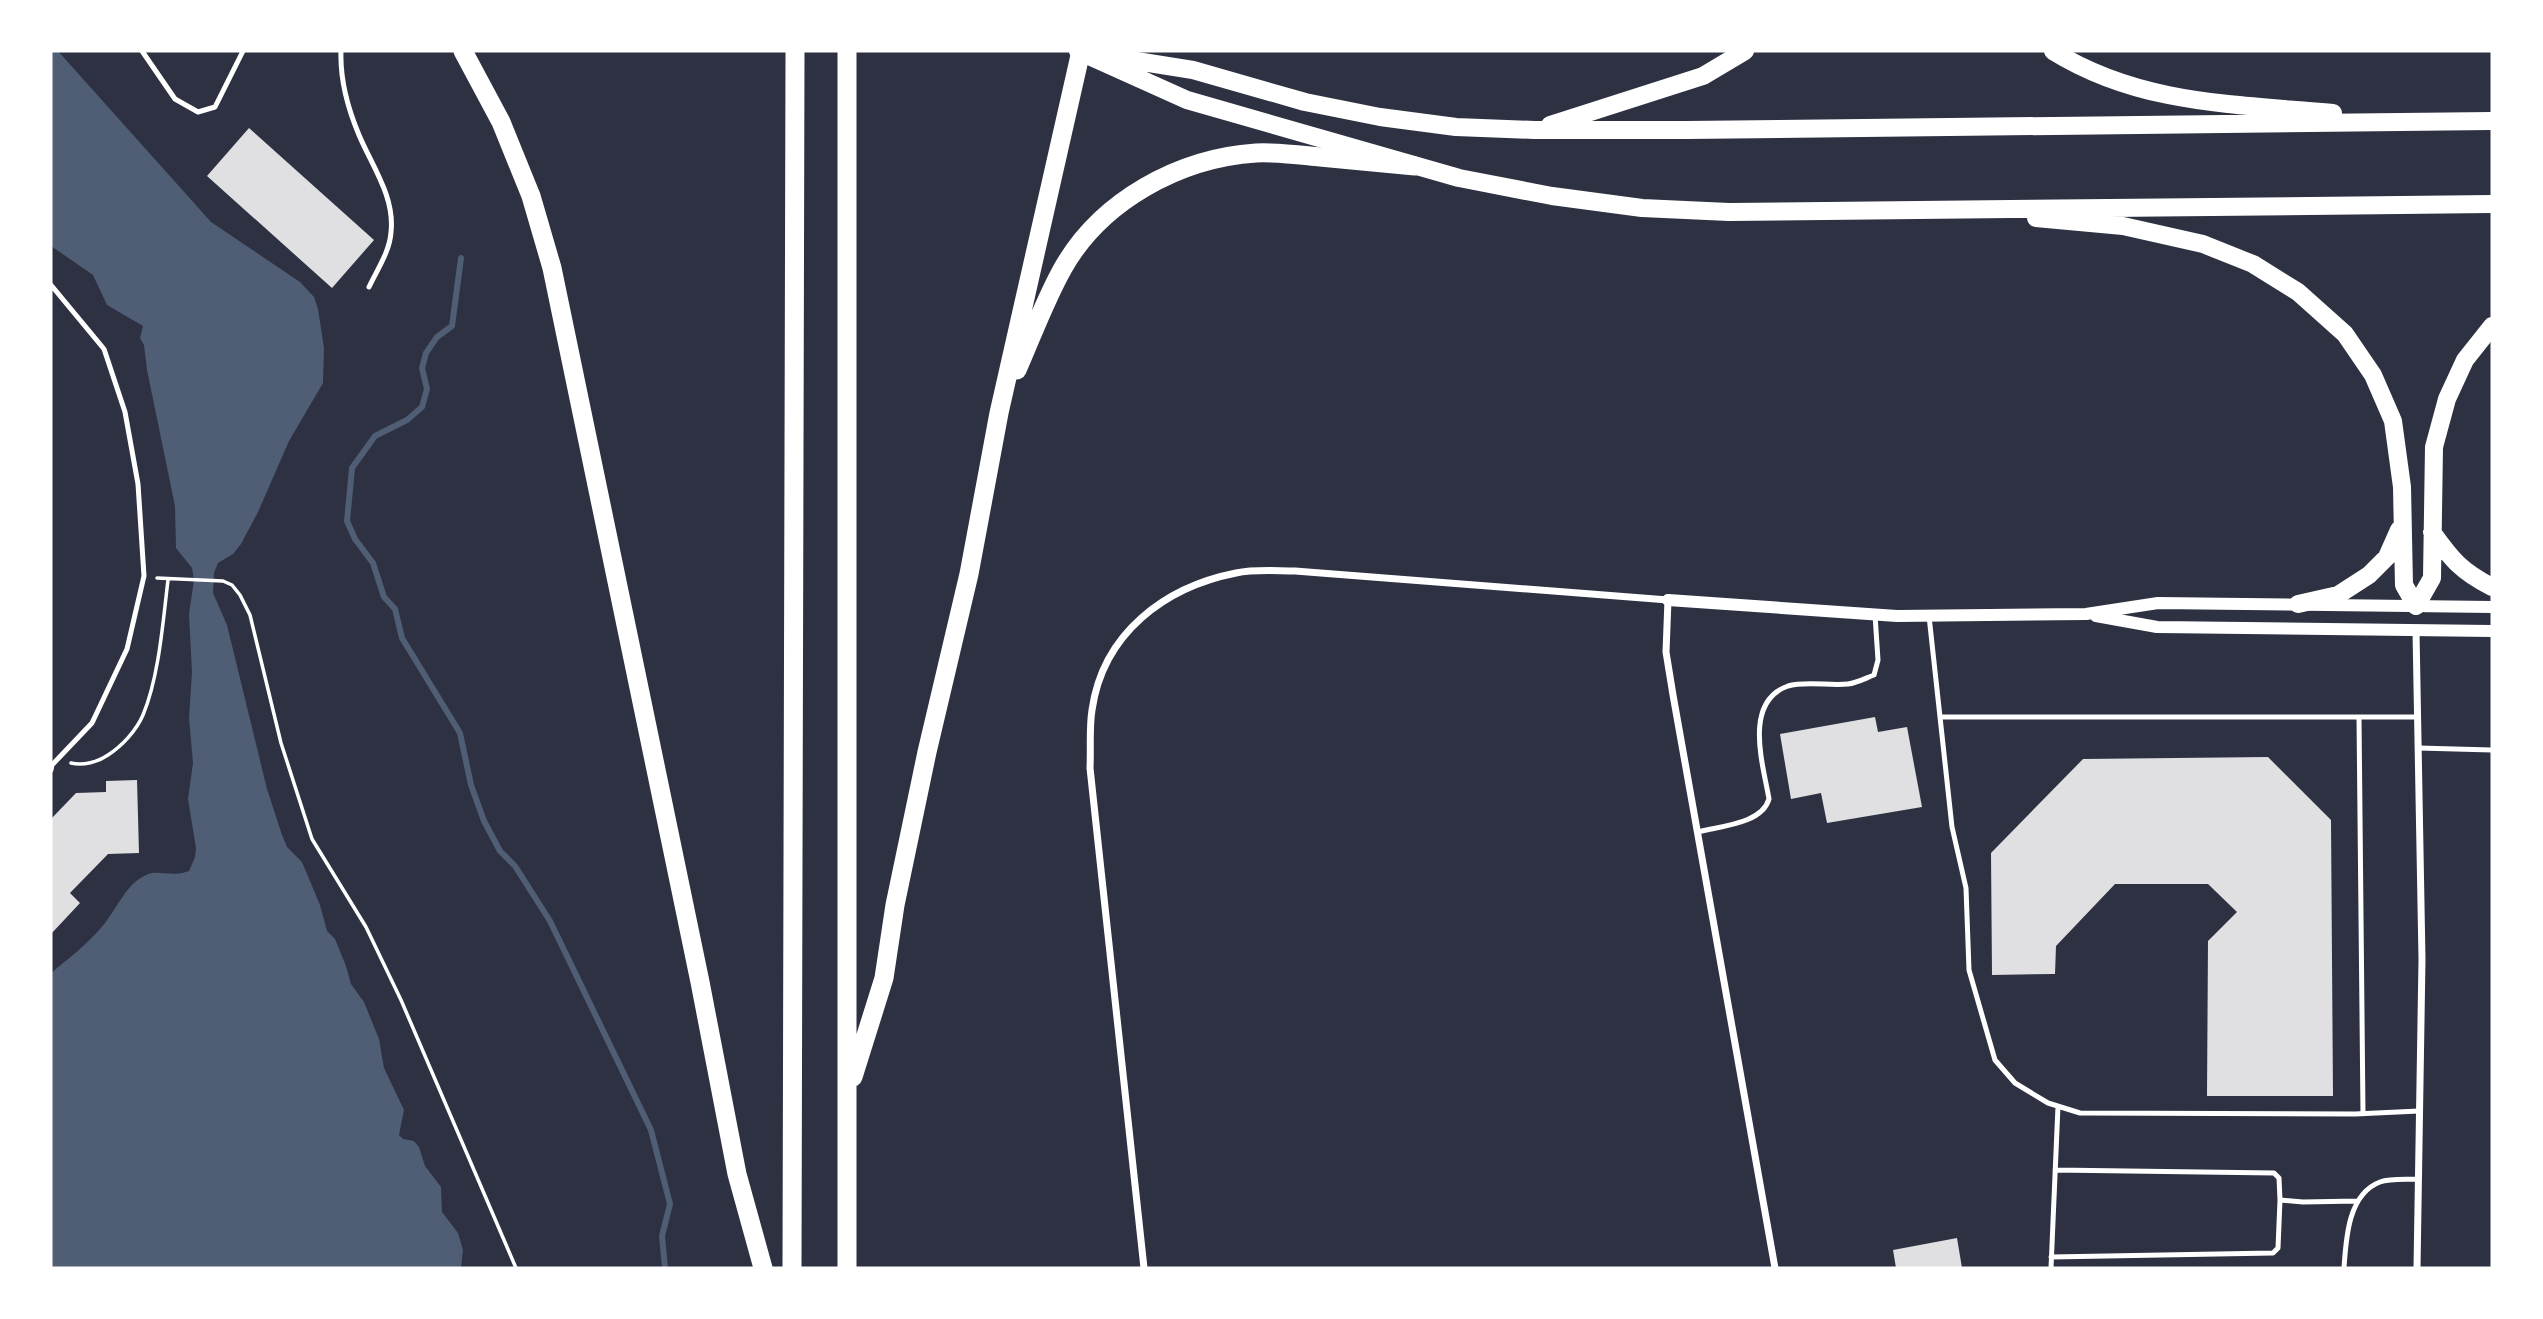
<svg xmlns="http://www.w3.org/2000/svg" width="2543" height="1319" font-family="Ubuntu,sans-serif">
<rect width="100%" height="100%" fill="#2d3142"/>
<!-- water -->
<path fill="#4f5d75" d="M51,51h7l153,171 89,60 14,15 4,12 6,39 -1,35 -34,58 -31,71 -17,32 -8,10 -15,9 -4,10 -1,20 14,32 40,164 15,46 5,12 15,15 18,43 7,26 8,8 11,27 5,18 13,18 15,37 5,29 20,42 -5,25 4,4 11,2 5,6 6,19 16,21 1,25 16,21 5,17 -2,18h-410v-295c17,-14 34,-27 49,-44 15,-16 25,-45 46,-54 11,-6 26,3 43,-4l6,-14 1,-9 -8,-49 5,-36 -4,-45 3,-46 -3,-58 5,-34 -2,-12 -16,-20 -1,-42 -28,-136 -3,-25 -4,-7 3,-12 -36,-21 -14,-30 -42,-29z"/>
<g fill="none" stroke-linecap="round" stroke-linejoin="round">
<!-- stream -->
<path stroke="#4f5d75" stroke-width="6" d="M461,258l-9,68 -15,11 -11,16 -4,15 5,21 -5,18 -15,13 -32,16 -23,32 -5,53 8,18 18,24 11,34 11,12 7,29 58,95 11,52 13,36 16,30 15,15 35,55 101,209 19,74 -8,32 3,32"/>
</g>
<!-- building -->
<path fill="#e0e0e3" d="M249,128l125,112 -42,48 -125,-112z
M1875,717l3,15 29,-5 15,80 -95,16 -6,-30 -30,6 -11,-65z
M2268,757l63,63 2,276h-126l1,-155 29,-29 -29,-28h-93l-59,62 -1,28 -63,1 -1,-122 92,-94z
M137,780l2,73 -31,1 -38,39 10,10 -29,31v-115l25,-26 30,-1v-11z
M1957,1238l5,30h-66l-3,-18z"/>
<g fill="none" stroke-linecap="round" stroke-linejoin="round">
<!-- path -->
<path stroke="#fff" stroke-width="3.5" d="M157,578l66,3 9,4 8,10 10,20 31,128 31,96 54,88 35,73 115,268
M71,763c12,3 27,-1 37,-8 14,-9 28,-24 35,-40 16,-38 20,-94 25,-135"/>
<!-- service -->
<path stroke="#fff" stroke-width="5" d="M142,51l33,48 23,13 17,-5 28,-56
M341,51c-1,28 7,58 18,84 13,31 36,62 32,97 -1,19 -14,38 -22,55
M51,285l53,64 21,63 13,72 6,92 -17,73 -35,74 -40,42 -1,5
M1929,616l23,211 14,61 3,82 26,90 20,23 33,20 32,10 275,1 64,-3
M1940,717h478
M2359,717l4,397
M2418,748l74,2
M1698,832c22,-6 64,-8 71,-33 -6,-35 -26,-97 19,-113 16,-5 43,0 60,-2 9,-1 18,-6 26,-9l4,-15 -3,-45
M2055,1170l219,3 5,5 1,22 23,2 55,-1
M2051,1257l222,-4 5,-5 2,-48
M2051,1268l7,-162
M2344,1268c2,-29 4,-74 36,-86 11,-4 27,-2 39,-3"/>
<!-- minor -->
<path stroke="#fff" stroke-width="7" d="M2416,631l6,328 -5,309
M1144,1268l-54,-500c1,-19 -1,-39 2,-58 11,-77 73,-123 144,-137 19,-4 40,-2 59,-2l373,29 -2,52 7,43 102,573"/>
<!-- tertiary -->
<path stroke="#fff" stroke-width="12" d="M1668,600l229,16 189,-2 72,-11 334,4
M2096,616l61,11 335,4"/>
<!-- primary -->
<path stroke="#fff" stroke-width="18" d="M1078,51l109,49 272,78 93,18 90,12 87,4 763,-8
M2053,51c87,54 182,53 280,62
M1105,56l88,14 112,32 75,15 76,10 78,3h152l806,-9
M1550,125l153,-49 42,-25
M2036,218l87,8 80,18 50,20 45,28 47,42 28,41 20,46 9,66 2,98 12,21
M2432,532c20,28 29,39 60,55
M2298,604l40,-9 31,-20 18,-18 12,-27
M2416,606l16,-28 2,-131 13,-48 18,-39 27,-34"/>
<!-- motorway -->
<path stroke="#fff" stroke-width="19" d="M463,51l38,71 30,74 21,72 148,714 37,192 26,94
M1017,370c15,-34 28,-70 46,-102 38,-67 116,-110 193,-115 21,-1 43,2 64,4 31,3 63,6 95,9
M853,1077l31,-99 11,-73 32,-153 42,-178 30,-161 82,-362
M792,1268l3,-1217
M847,1268v-1217"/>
</g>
<!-- border -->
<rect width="2543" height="1319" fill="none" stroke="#ffffff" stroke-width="105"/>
</svg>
